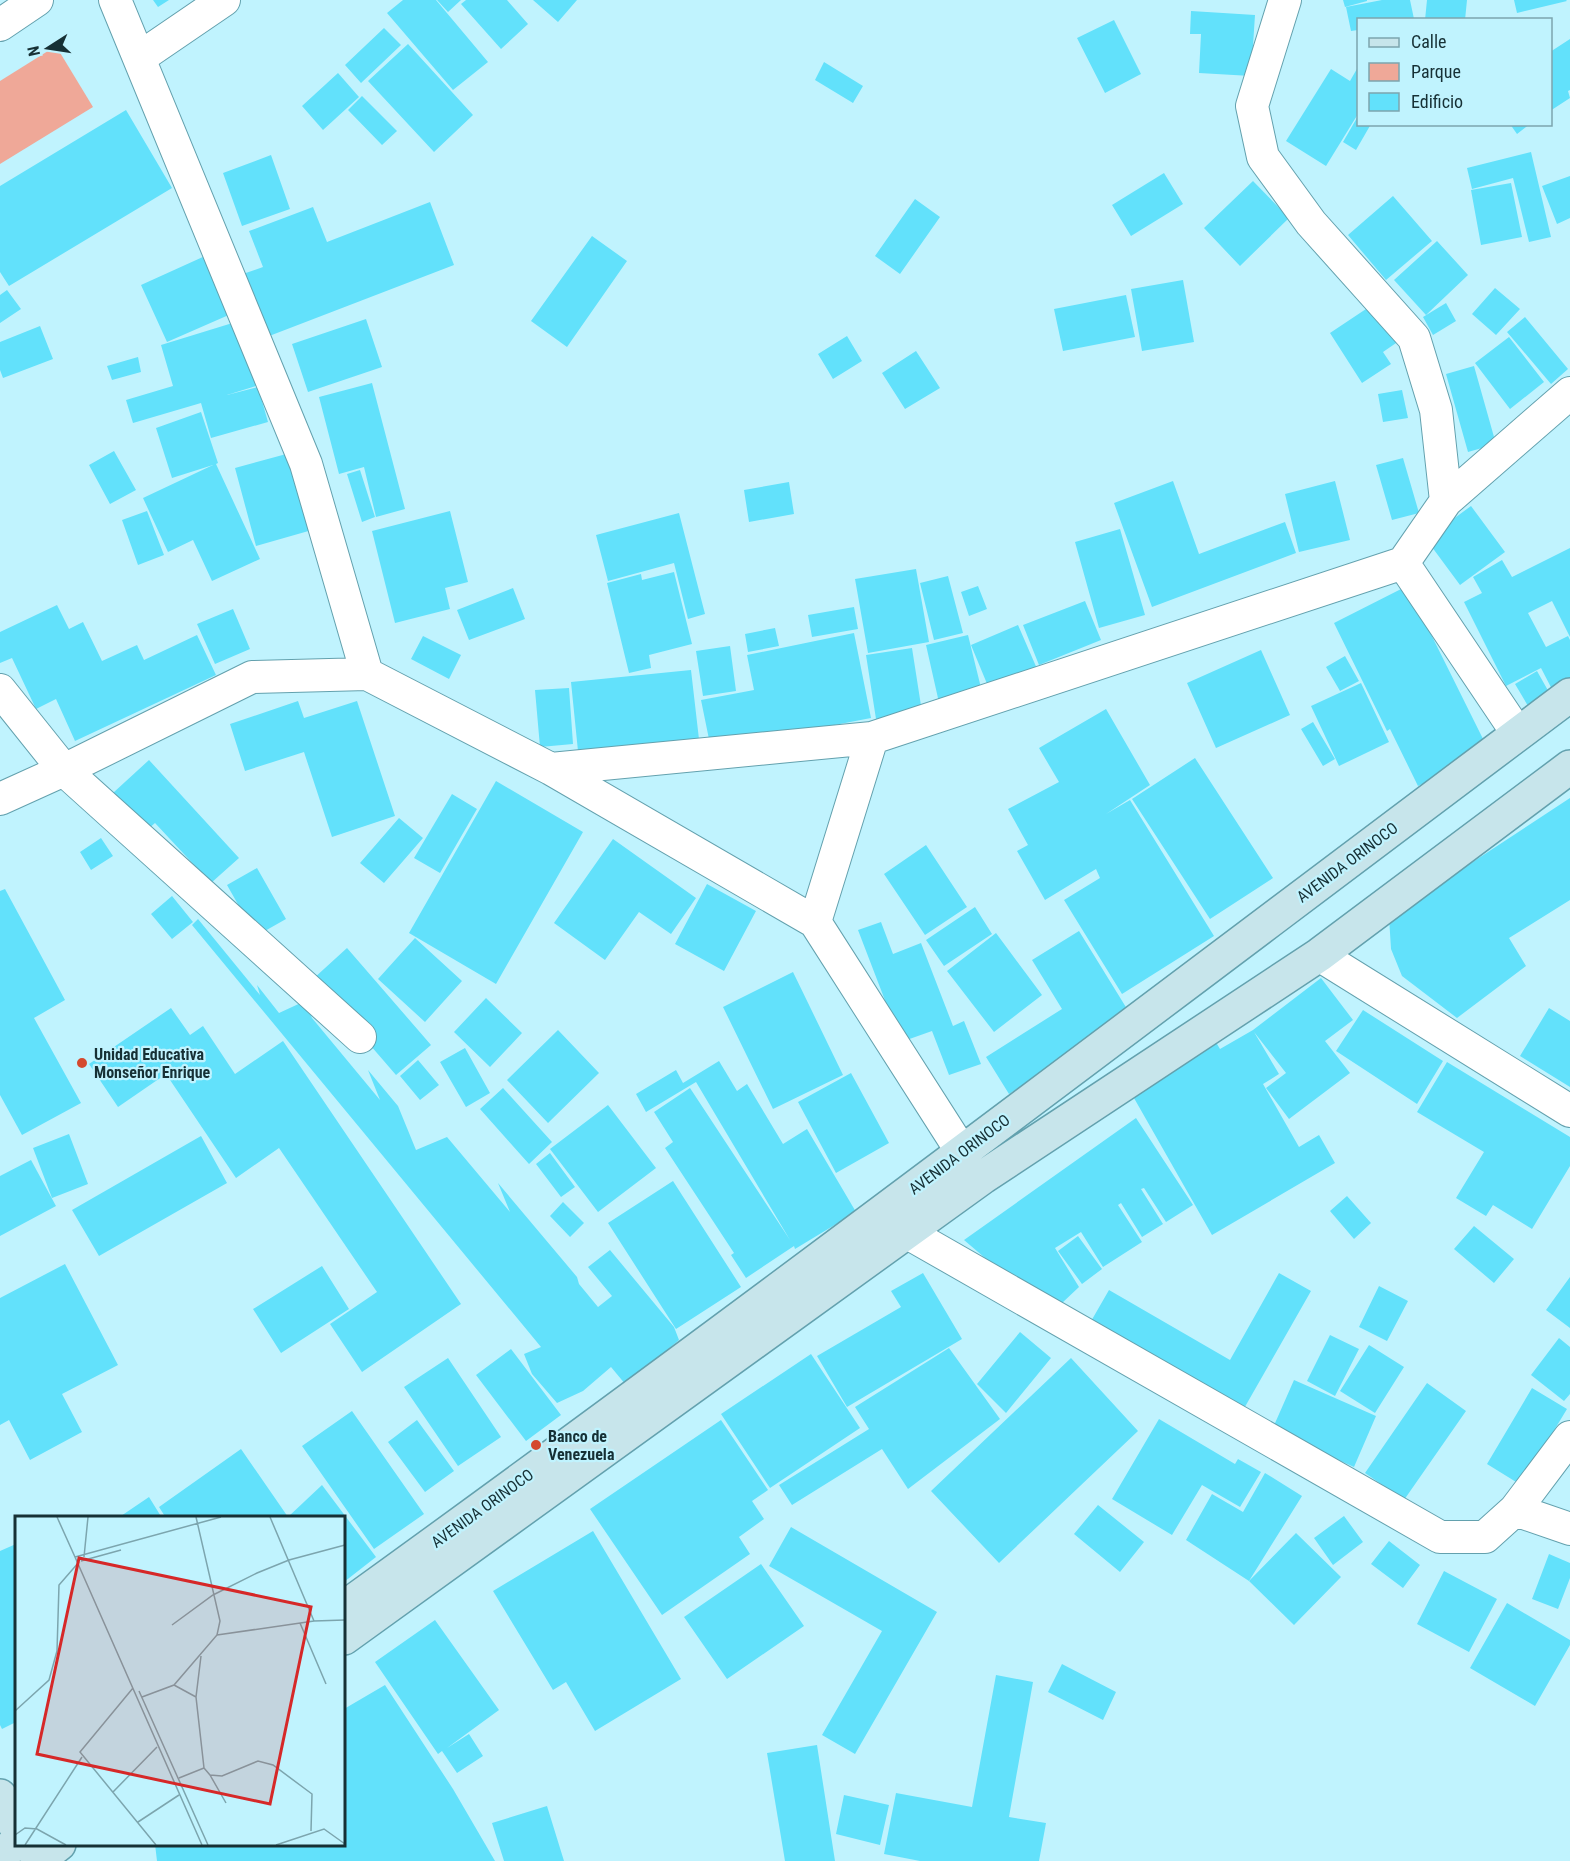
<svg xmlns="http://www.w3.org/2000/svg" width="1570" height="1861" font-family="'Roboto Condensed',sans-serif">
<rect width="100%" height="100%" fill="#c0f3fe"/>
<!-- green -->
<path fill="#efa898" d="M56,46l37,61 -93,57v-83z"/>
<!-- building -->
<path fill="#62e1fb" d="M153,0h16l-11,7z
M403,0h33l52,62 -35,28 -66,-77z
M437,0h24l-13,12z
M466,0h41l21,24 -27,25 -40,-45z
M533,0h44l-19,22z
M1343,0h24v1l-22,6z
M1382,0h28l4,19 -56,1v10l-7,1 -5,-24z
M1427,0h40l-2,20h-40z
M1514,0h52l1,1 -50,12z
M1191,11l64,4 -4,61 -52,-3 2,-39h-11z
M1114,20l27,54 -36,19 -28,-55z
M384,28l17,17 -40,38 -16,-18z
M1570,39v51l-2,1 2,7 -20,13v-59z
M408,44l65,71 -39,37 -66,-71z
M824,62l39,24 -10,17 -38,-23z
M1358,67v47l-32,52 -40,-25 45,-72 19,12z
M338,73l21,24 -36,33 -21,-24z
M362,96l35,35 -15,14 -34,-35z
M126,110l46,78 -163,98 -9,-14v-86z
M1358,116v8h13l-15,26 -13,-8z
M1510,124h20l-13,10z
M1531,152l20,85 -22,5 -16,-64 -41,11 -5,-21z
M271,155l19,54 -48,17 -19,-53z
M1164,173l19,31 -52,32 -19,-31z
M1570,176v42l-13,6 -15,-38z
M1253,181l36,37 -49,48 -36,-38z
M1511,183l11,54 -41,8 -10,-55z
M1393,196l39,45 -46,39 -38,-45z
M915,199l25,18 -40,57 -25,-18z
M430,202l24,63 -190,73 -24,-63 23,-8 -14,-36 64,-24 14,35z
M592,236l35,25 -60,86 -36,-26z
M1437,241l31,34 -42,40 -32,-35z
M205,256l26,58 -64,28 -26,-57z
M1183,280l11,62 -52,9 -11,-62z
M1495,288l25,21 -24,26 -24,-21z
M7,290l14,19 -21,14v-28z
M1126,295l9,42 -72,14 -9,-42z
M1375,303l24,38 -16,11 8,12 -29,19 -32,-50z
M1446,303l10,18 -23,14 -10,-18z
M1525,317l43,52 -17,15 -44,-52z
M366,319l16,48 -74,25 -16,-48z
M239,321l20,64 -32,10 31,-8 10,35 -57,16 -10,-35 -68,20 -7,-23 47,-14 -12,-41z
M40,326l13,33 -50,19 -3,-8v-28z
M847,336l15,25 -29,18 -15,-25z
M1509,337l35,45 -34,27 -35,-46z
M916,351l24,37 -35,21 -23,-36z
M138,357l3,15 -29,8 -5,-14z
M1474,366l22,78 -28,8 -22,-78z
M372,383l33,126 -29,8 -12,-50 -25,7 -20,-77z
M1402,390l6,28 -25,4 -5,-28z
M201,412l17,51 -2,1 44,95 -48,22 -19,-41 -25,12 -25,-54 70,-33 -41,13 -16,-50z
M114,451l22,39 -26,14 -21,-39z
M290,453l22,77 -56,16 -21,-78z
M1403,458l16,55 -27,7 -16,-55z
M360,470l15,47 -13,5 -15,-48z
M1173,481l26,73 86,-32 11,31 -144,54 -38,-104z
M1335,481l15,59 -51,12 -14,-58z
M789,482l5,32 -45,8 -5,-32z
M1471,506l34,46 -45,33 -34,-46z
M147,511l17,44 -26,10 -16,-45z
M450,511l18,71 -23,6 5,21 -55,14 -23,-92z
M679,513l26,101 -17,5 -14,-56 -66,18 -12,-46z
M1120,529l25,86 -46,13 -24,-86z
M1570,548v89l-18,-36 -24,12 18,34 22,-11 2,4v49l-14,8 -15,-29 -35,18 -42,-84 18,-9 -9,-16 29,-17 10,17z
M916,569l13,73 -61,11 -13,-74z
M674,572l18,72 -43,11 2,13 -22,5 -22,-90 34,-9 1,6z
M948,576l15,57 -29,7 -14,-57z
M978,586l9,23 -18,7 -8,-24z
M1407,586l82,165 -71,35 -28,-57 -3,2 -53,-108z
M513,588l12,31 -56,21 -12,-30z
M1085,601l16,39 -62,25 -16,-40z
M57,605l12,24 14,-7 19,39 35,-16 7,15 53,-25 19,40 -141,66 -19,-42 -20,10 -24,-51 -12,5v-31z
M854,607l4,22 -46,8 -4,-22z
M233,609l17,40 -35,15 -18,-40z
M1018,625l20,46 -48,20 -19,-46z
M775,628l4,18 -31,6 -3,-18z
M854,633l17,85 -160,31 -10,-49 53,-10 -7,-35z
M968,635l15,61 -43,11 -14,-62z
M423,636l38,19 -12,24 -38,-20z
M730,646l6,45 -33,5 -7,-45z
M912,648l10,64 -46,7 -10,-64z
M1261,650l29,65 -74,33 -29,-65z
M1345,656l14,25 -19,10 -14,-24z
M691,670l9,78 -121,13 -8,-79z
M1537,671l13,23 -22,12 -13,-22z
M1361,683l28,59 -50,24 -28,-60z
M569,688l4,56 -33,3 -5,-57z
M298,701l6,17 53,-17 38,115 -63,21 -28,-85 -59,19 -15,-47z
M1106,709l44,76 -44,29 24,-14 84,136 -92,58 -58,-94 36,-22 -4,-9 -51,31 -28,-49 11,-6 -20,-36 51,-27 -20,-34z
M1313,722l22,37 -12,7 -22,-37z
M1195,758l78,120 -63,41 -78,-120z
M149,760l90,98 -28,25 -56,-60 -8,7 -34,-37z
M496,781l87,51 -87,152 -87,-51z
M452,794l25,15 -37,64 -26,-15z
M1570,798v102l-61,38 17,28 -69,52 -55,-42 -11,-27 -2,-32z
M399,818l24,20 -39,45 -24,-20z
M101,838l12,18 -22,14 -11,-18z
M613,839l83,59 -25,36 -32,-22 -34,48 -51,-37z
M926,845l41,62 -42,28 -41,-61z
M257,868l29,51 -30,17 -29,-51z
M707,884l49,27 -32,60 -49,-27z
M5,889l60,111 -31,18 47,85 -59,32 -22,-40v-204z
M172,896l21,26 -21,17 -21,-25z
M975,907l17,27 -48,32 -18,-26z
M198,919l62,76 -3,-10 22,28 26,-12 7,17 68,82 -12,-30 30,36 18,44 31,-13 63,75 -12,-29 79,94 2,7 19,23 14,-11 -24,-29 22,-17 64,77 5,13 -53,45 -15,-18 -28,24 -26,12 -25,-29 -8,-20 17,-7 -349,-422z
M881,922l12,32 28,-11 32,83 11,-5 17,43 -32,11 -17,-44 -31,11 -43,-112z
M1079,931l53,86 -123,77 -23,-37 76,-48 -30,-49z
M996,933l46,62 -48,37 -47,-61z
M415,938l47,43 -37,41 -47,-43z
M347,948l84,97 -35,30 -83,-96z
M793,972l50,103 -70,34 -50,-102z
M1321,978l32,42 -28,21 25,32 -61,46 -23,-31 20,-15 -32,-41 25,42 -16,10 36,63 20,-12 16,28 -123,72 -86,-151 85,-50 9,15 33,-19z
M486,998l36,35 -32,34 -36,-35z
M171,1008l19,27 13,-9 32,48 48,-33 178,263 -99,68 -32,-48 47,-32 -98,-144 -43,30 -70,-104 -48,33 -29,-43z
M1549,1008l21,13v66l-50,-31z
M1363,1010l80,51 -26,43 -81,-53z
M558,1030l41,43 -51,50 -41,-43z
M465,1048l25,45 -24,14 -26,-45z
M418,1060l21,25 -19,15 -20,-24z
M719,1061l18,30 10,-7 36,60 24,-15 49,83 -61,37 -1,-3 -48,32 -15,-23 3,-2 -69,-105 8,-6 -19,-30 36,-24 100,152 -94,-158 -50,30 -10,-18 40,-24 7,13z
M1447,1062l123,75v29l-38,63 -39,-24 -7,11 -30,-18 28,-46 -67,-40z
M851,1073l38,70 -53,30 -38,-71z
M503,1088l49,54 -23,22 -49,-55z
M608,1105l48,63 -58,44 -48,-63z
M1136,1118l57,87 -27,17 -22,-34 -3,1 22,35 -21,13 -21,-34 -3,2 24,37 -39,25 -22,-35 -26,16 24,39 -18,17 -56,-29 -41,-35z
M69,1134l19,50 -36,14 -19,-50z
M201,1136l26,47 -128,73 -27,-46z
M550,1153l25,34 -14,10 -25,-33z
M31,1160l25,46 -56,30v-60z
M673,1181l68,106 -65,42 -68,-106z
M1347,1196l24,27 -17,16 -24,-28z
M563,1202l21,21 -14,14 -20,-21z
M1474,1226l40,33 -20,24 -40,-34z
M1078,1236l24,33 -20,15 -24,-33z
M65,1264l53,101 -56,29 20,38 -52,28 -21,-40 -9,5v-127z
M322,1266l27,43 -68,44 -28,-44z
M923,1273l39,66 -115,68 -30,-51 84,-49 -10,-16z
M1279,1273l32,18 -69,121 -152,-89 19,-33 121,70z
M1570,1277v51l-24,-18z
M1379,1286l29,15 -21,40 -28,-14z
M1020,1332l31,26 -45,55 -29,-29z
M1330,1335l29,14 -24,47 -28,-15z
M1559,1338l11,9v47l-6,7 -33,-26z
M1369,1345l35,22 -29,46 -35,-22z
M949,1348l51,71 -92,70 -26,-40 -90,56 -13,-20 90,-56 -14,-22z
M511,1349l50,66 -35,26 -50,-66z
M811,1354l49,74 -90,60 -49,-74z
M448,1358l53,79 -43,29 -54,-79z
M1071,1358l67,73 -139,132 -68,-72z
M1294,1380l82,36 -22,51 -82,-37z
M1427,1383l39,28 -62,89 -39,-27z
M1532,1388l35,21 -46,76 -34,-21z
M352,1411l72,103 -50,35 -72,-103z
M1159,1419l76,45 3,-5 23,13 -21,35 -38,-22 -30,50 -60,-36z
M417,1420l37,51 -29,21 -37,-50z
M721,1420l47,70 -16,11 12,18 -25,18 11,17 -88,61 -72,-106z
M241,1449l47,68 34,-32 54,72 -32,25v-64h-178l-7,-11z
M1265,1473l37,23 -53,85 47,-48 45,44 -47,48 -45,-44 -63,-41 26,-46 31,18z
M149,1497l13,21h-44z
M1098,1505l46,37 -24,30 -46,-38z
M1344,1516l19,26 -30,23 -19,-27z
M791,1527l146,85 -82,142 -33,-19 60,-104 -113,-65z
M593,1531l88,148 -86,52 -29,-49 -13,8 -60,-99z
M1389,1541l31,24 -17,23 -32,-24z
M16,1544v178l-14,7 -2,-4v-174z
M1549,1554l21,9v15l-12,31 -26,-10z
M761,1564l43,62 -77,53 -43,-62z
M1444,1571l53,28 -28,53 -52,-28z
M1507,1603l63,37v5l-35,61 -65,-38z
M435,1620l64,90 -52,38 22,-14 14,22 -26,17 -15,-22 -4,3 -63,-92z
M1062,1664l54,28 -13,28 -55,-28z
M996,1675l37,7 -24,135 37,6 -7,38h-119l-36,-7 12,-61 76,14z
M385,1685l68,104 42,72h-338l-2,-17h189v-107l2,4 -2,-32z
M817,1745l18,116h-50l-18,-108z
M844,1795l45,10 -9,40 -44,-11z
M547,1806l17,55h-60l-12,-38z"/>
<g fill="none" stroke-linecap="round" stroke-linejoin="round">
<!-- minor casing -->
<g stroke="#63a1ae" stroke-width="34">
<path id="minor" d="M115,0l191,464 61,210
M1285,0l-33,106 11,51 48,66 103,115 22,72 10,91 -43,62
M0,25l37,-25
M139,58l85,-58
M1446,501l124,-108
M0,690l64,80 296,267
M551,769l321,-31 531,-175 115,171
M0,799l64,-29 188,-93 115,-3 184,95 264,153 147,230
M815,922l57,-184
M1319,955l251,156
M906,1232l534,305h45l30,-27 55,-73
M1515,1510l55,19"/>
</g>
<!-- secondary casing -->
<g stroke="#63a1ae" stroke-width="36">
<path id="secondary" d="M344,1608c413,-298 818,-607 1226,-913
M344,1638l639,-461 336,-222 251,-188
M0,1796l16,31
M0,1855l16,-12
M37,1861l22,-17"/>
</g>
<!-- minor -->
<use href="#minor" stroke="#fff" stroke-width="32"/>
<!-- secondary -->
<use href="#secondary" stroke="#c7e5eb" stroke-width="33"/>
</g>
<!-- markers -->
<g fill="#d4492e" stroke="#c0f3fe" stroke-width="2">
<circle cx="82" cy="1063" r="6"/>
<circle cx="536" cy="1445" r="6"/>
</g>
<g text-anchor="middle" stroke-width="4.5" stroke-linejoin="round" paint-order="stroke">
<!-- street labels -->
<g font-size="16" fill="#163035" stroke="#c0f3fe">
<text transform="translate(1347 862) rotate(-37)" y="6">AVENIDA ORINOCO</text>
<text transform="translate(959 1154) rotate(-37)" y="6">AVENIDA ORINOCO</text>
<text transform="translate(482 1508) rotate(-36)" y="6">AVENIDA ORINOCO</text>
</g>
<!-- poi labels -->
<g font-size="16" font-weight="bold" fill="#163035" stroke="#c0f3fe" text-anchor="start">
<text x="94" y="1060">Unidad Educativa<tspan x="94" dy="18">Monseñor Enrique</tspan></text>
<text x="548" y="1442">Banco de<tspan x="548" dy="18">Venezuela</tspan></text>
</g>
</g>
<!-- overview -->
<g transform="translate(15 1516)">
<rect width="330" height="330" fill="#c0f3fe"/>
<path fill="none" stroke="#7ca5ae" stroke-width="1.5" d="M42,1l18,40M255,1l44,104M69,41l4,-40M66,45l40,-11M285,107l26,61M157,109l41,-30 44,-22 32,-13 56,-15M202,119l97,-14 31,-1M159,169l22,12M118,172l-53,64 76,93M124,175l69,154M127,181l32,-12 43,-50 3,-14 -24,-104M0,195l34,-31 8,-29 2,-66 20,-23M189,252l6,7 12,1 36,-15 15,4 39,29 -1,37M195,259l16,28M164,262l25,-10 -8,-71 5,-41M98,276l44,-45M123,306l41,-27M0,319l10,-7 12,1 29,16M10,329l57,-88M187,329l-127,-288 146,-40M261,329l48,-16 21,15"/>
<path fill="#d62828" fill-opacity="0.15" stroke="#d62828" stroke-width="3" d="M64,42l232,49 -41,197 -233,-50z"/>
<rect width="330" height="330" fill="none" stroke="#163035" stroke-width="3"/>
</g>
<!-- legend -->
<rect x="1357" y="18" width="195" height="108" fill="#c0f3fe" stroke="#7ca5ae" stroke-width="1.5"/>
<rect x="1369" y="38" width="30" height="9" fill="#c7e5eb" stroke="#7ca5ae" stroke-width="1.5"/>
<text x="1411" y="48" font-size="18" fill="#163035">Calle</text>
<rect x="1369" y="63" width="30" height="18" fill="#efa898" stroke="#7ca5ae" stroke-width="1.5"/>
<text x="1411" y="78" font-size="18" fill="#163035">Parque</text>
<rect x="1369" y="93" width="30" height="18" fill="#62e1fb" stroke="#7ca5ae" stroke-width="1.5"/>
<text x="1411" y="108" font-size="18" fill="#163035">Edificio</text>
<!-- north arrow -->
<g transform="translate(48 48) rotate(258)" stroke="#c0f3fe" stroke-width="4.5" paint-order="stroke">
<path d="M0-4.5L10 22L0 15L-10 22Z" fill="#163035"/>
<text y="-9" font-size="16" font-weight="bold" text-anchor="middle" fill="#163035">N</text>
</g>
</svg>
